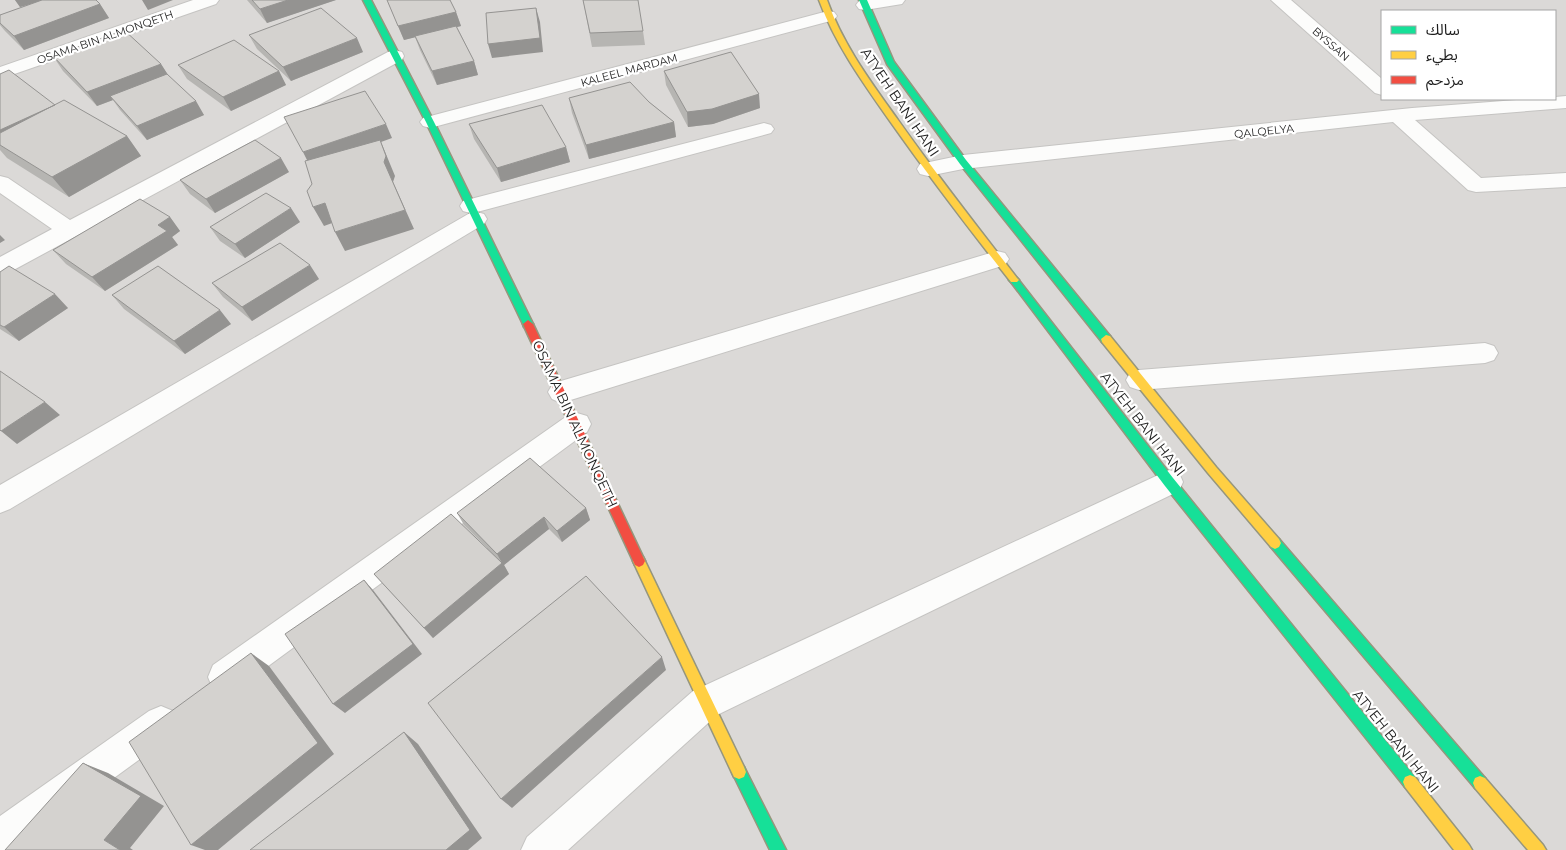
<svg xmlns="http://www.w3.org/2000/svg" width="1566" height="850" font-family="Montserrat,'Noto Sans Arabic',sans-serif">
<rect width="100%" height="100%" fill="#eceae6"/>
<!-- residential -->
<path fill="#dbd9d7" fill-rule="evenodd" d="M0,0h1566v850h-1566zM1382,11h173v88h-173z"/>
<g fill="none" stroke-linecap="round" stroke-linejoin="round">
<!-- street casing -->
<g stroke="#c5c4c2" stroke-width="2">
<path id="street" d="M193,0h26l-3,4 -216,75v-12z
M864,0h41l-3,4 -37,6 -6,-1 -3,-4 3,-4z
M1271,0h20l91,79v16l-7,-2z
M828,11l6,1 3,4 -3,4 -404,108 -7,-2 -3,-4 3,-4z
M395,50l7,2 2,4 -2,4 -394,213 -8,2v-18l52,-28 -52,-36v-17l8,2 62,42 318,-168z
M1566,96v12l-151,12 66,58 85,-5v14l-90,5 -8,-2 -75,-68 -430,47 -35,7 -8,-2 -3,-5 3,-5 43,-9 449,-47 118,-9h25v-2z
M764,123l7,2 3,4 -3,4 -294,79 7,2 3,5 -3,5 -474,285 -10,4v-28l470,-272 -7,-2 -3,-5 3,-5z
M997,251l8,2 4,6 -4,6 -444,138 -9,-4 -4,-7 4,-7 9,-4z
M1485,343l9,3 4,7 -4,7 -9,3 -346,27 -9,-3 -4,-7 4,-7 9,-3z
M577,413l10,3 4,8 -4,8 -350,257 -12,4 -12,-4 -5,-12 5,-12 354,-249z
M1169,470l10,3 4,9 -4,9 -462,224 -149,135h-47l6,-13 166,-146z
M161,706l12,5 5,12 -5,12 -158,115h-15v-34l149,-105z"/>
</g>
<!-- fast casing -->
<g stroke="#96967d" stroke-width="3">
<path id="fast" d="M363,0h8l63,122 99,202 -1,3h-8l-1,-3 -97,-202z
M859,0h8l27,62 72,98 144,176 1,3 -1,3h-8l-142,-178 -73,-100z
M1014,276l3,2 156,200 242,299 2,5 -2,5 -5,2 -5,-2 -240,-301 -154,-204 -2,-2z
M1275,537l4,2 206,239 2,5 -2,5 -5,2 -5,-2 -204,-241 -2,-4 2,-4z
M739,765l5,2 42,83h-16l-38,-78 2,-5z"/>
</g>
<!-- slow casing -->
<g stroke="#96967d" stroke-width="3">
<path id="slow" d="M819,0h8c16,45 44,82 71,120 38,54 79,106 119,158l2,2 -2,2h-6c-41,-52 -81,-104 -119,-158 -28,-40 -56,-78 -73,-124z
M1106,335l4,1 106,131 63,72 2,4 -2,4 -4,2 -4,-2 -63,-74 -106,-131 -1,-3z
M639,555l4,2 101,210 2,5 -2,5 -5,2 -5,-2 -101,-216 2,-4z
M1410,775l5,2 54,68 3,5h-18l-49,-63 -2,-5 2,-5z
M1480,776l5,2 58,67 3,5h-18l-53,-62 -2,-5 2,-5z"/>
</g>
<!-- jam casing -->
<g stroke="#96967d" stroke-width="3">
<path id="jam" d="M528,320l5,4 110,233 2,4 -2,4 -4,2 -4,-2 -112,-241z"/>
</g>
<!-- street -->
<use href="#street" fill="#fcfcfb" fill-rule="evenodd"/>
<!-- fast -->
<use href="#fast" fill="#16e098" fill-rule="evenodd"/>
<!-- slow -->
<use href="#slow" fill="#ffcf43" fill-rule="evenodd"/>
<!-- jam -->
<use href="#jam" fill="#f24e42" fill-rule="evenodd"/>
</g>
<!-- wall -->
<path fill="#b6b5b2" d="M15,0h81l4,4 9,14 -85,32 -19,-19 -5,-6v-10l29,-10 -9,2z
M247,0h89l-69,23z
M387,0h63l6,12 5,14 -4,1 17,34 4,14 -41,10 -17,-35 -5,-13 -11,3z
M583,0l60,31 2,14 -53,2z
M249,35l114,17 -72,29 -34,-32z
M53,56l108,8 7,11 36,40 -57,25 -27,-30 -7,-10 -16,6 -34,-35z
M178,65l101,6 7,14 -55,26 -44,-32z
M664,71l96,37 -47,16 -25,3 -22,-42z
M0,74l55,31 72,31 14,20 -72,41 -62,-39 -7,-8z
M569,98l80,4 25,20 2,15 -87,22 -17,-46z
M469,124l97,23 4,15 -69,20 -27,-43z
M289,172l-74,41 -25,-19 -10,-14z
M170,217l10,14 -8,6 6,8 -73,46 -39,-27 -13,-14z
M300,222l-55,36 -25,-17 -10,-14z
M0,272l68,36 -49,33 -19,-12z
M319,279l-67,42 -29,-24 -11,-14z
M112,295l119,29 -46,30 -61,-45z
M586,508l4,12 -28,22 -13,-13 -45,36 5,9 -76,64 -59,-64 113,-26 -23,-23 -7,-12z"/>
<!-- shaded-wall -->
<path fill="#949391" d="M15,0h30l-25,7z
M142,0h31l-25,10z
M288,0h48l-69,23 -7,-14z
M100,4l9,14 -85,32 -10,-14z
M536,8l4,14 3,30 -51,6 -4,-14z
M456,12l5,14 -57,14 -6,-14z
M357,38l6,14 -72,29 -8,-14z
M474,61l4,14 -41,10 -5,-14z
M161,64l9,14 -60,18 3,4 -16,6 -10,-14z
M279,71l7,14 -55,26 -8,-14z
M759,94l1,14 -47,16 -25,3 -1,-15z
M196,101l8,14 -57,25 -10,-14z
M55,105l-55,40v-15z
M674,122l2,15 -87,22 -3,-14z
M386,124l6,14 -11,4 14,34 -2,6 21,47 -69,22 -10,-19 70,-22 -95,-44 -7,-14z
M127,136l14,20 -72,41 -17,-20z
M566,147l4,15 -69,20 -4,-14z
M281,158l8,14 -74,41 -9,-14z
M325,203l10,19 -11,4 -11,-19z
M291,208l9,14 -55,36 -10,-14z
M170,217l10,14 -8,6 6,8 -73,46 -13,-14 66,-52z
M0,235l5,5 -5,3z
M310,265l9,14 -67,42 -10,-14z
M55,294l13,14 -49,33 -15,-14z
M220,310l11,14 -46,30 -11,-13z
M45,402l15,13 -43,29 -16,-13z
M586,508l4,12 -28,22 -5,-11z
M544,517l5,12 -45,36 5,9 -76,64 -9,-10 78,-65 -5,-9z
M364,580l9,10 49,64 -77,59 -12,-9z
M251,653l18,13 65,88 -116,96h-13l-14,-5z
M662,657l4,13 -154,138 -11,-9z
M404,732l14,12 64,94 -14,12h-22z
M83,763l25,10 56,33 -34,42 3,2h-13l-16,-10z"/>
<!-- building -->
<path fill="#d4d2cf" stroke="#949391" d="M42,0h54l4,4 -86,32 -14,-13v-8z
M252,0h36l-28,9z
M387,0h63l6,12 -58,14z
M583,0h55l5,31 -53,2z
M321,8l36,30 -74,29 -34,-32z
M536,8l4,30 -52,6 -2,-31z
M456,26l18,35 -42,10 -17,-35z
M124,30l37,34 -74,28 -34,-36z
M234,40l45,31 -56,26 -45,-32z
M731,52l28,42 -47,15 -25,3 -23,-41z
M9,70l46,35 -55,25v-56z
M167,74l29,27 -59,25 -27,-30z
M630,82l19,20 25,20 -88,23 -17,-47z
M365,91l21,33 -83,28 -19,-35z
M64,100l63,36 -75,41 -52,-32v-12z
M542,105l24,42 -69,21 -28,-44z
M255,140l26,18 -75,41 -26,-19z
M380,140l6,16 -2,6 21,48 -70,22 -10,-29 -12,4 -6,-16 5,-7 -7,-23z
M266,193l25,15 -56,36 -25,-17z
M140,199l30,18 -12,8 9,6 -75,46 -39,-27z
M280,243l30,22 -68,42 -30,-24z
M9,266l46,28 -51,33 -4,-2v-53z
M158,266l62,44 -46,31 -62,-46z
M0,371l45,31 -44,29 -1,-1z
M530,458l56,50 -29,23 -13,-14 -47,37 -40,-41z
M451,514l51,49 -78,65 -50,-54z
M586,576l76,81 -161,142 -73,-96z
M364,580l49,64 -80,60 -48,-70z
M251,653l67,90 -127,102 -62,-103z
M404,732l66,98 -24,20h-196z
M83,763l58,33 -37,44 16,10h-115z"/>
<g text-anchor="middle" stroke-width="4.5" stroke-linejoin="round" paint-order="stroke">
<!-- far-street labels -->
<g font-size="11" fill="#1e1e1e" stroke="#fff">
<text transform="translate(105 37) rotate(-19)" y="4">OSAMA BIN ALMONQETH</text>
<text transform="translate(1331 44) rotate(41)" y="4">BYSSAN</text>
<text transform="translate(629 70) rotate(-15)" y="4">KALEEL MARDAM</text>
<text transform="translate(1264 131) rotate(-6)" y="4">QALQELYA</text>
</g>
<!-- street labels -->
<g font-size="14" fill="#1e1e1e" stroke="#fff">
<text transform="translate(900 102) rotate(56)" y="5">ATYEH BANI HANI</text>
<text transform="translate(575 424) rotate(65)" y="5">OSAMA BIN ALMONQETH</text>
<text transform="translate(1143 424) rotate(52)" y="5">ATYEH BANI HANI</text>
<text transform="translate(1396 741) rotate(51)" y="5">ATYEH BANI HANI</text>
</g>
</g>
<!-- legend -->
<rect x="1381" y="10" width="175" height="90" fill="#ffffff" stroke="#a5a5a5"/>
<rect x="1391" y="26" width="25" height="8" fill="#16e098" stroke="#a5a5a5"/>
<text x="1426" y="35" font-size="15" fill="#1e1e1e">سالك</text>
<rect x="1391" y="51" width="25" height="8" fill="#ffcf43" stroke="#a5a5a5"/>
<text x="1426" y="60" font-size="15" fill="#1e1e1e">بطيء</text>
<rect x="1391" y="76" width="25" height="8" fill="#f24e42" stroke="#a5a5a5"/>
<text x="1426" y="85" font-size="15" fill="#1e1e1e">مزدحم</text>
</svg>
